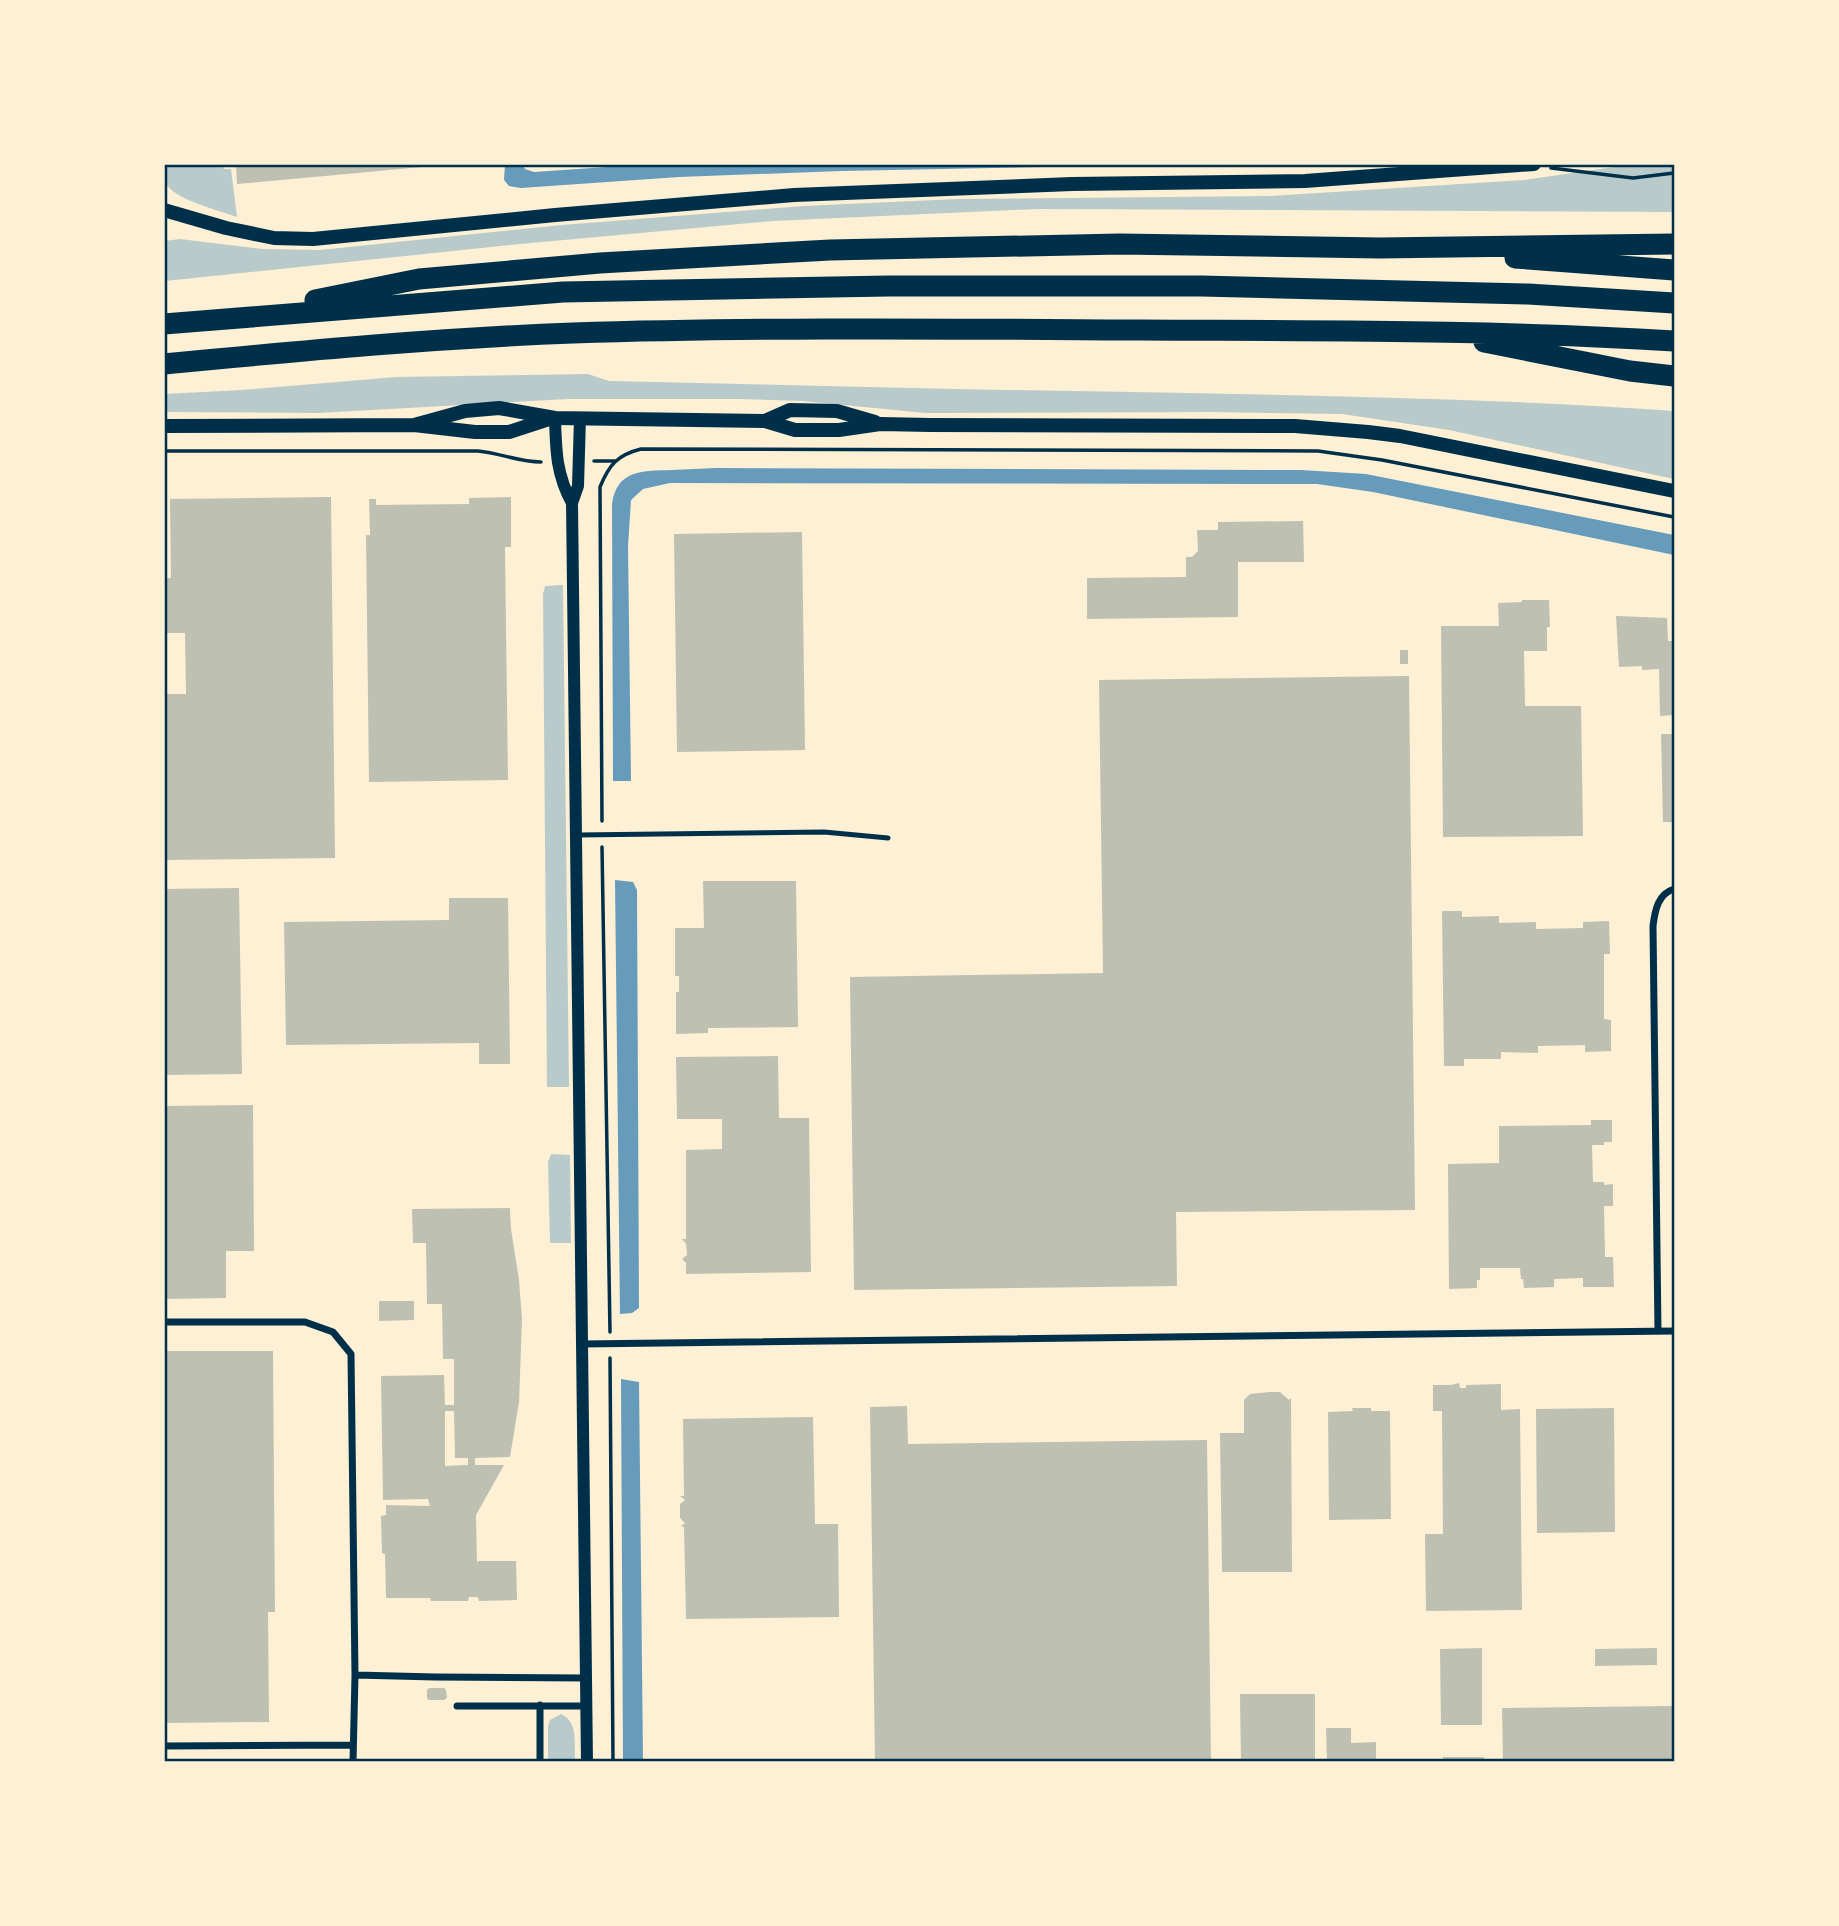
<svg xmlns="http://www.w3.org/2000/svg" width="1839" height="1926" font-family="Montserrat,sans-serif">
<rect width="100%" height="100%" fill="#fdf0d5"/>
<!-- green -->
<path fill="#b9caca" d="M167,164l56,1 1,4h7l6,48c-16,-6 -65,-18 -71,-34 -2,-5 -1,-12 -1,-17z
M1628,165h46v47l-637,-3 -264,12 -253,23 -355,37v-40l15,-2 82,10 58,1 242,-25 241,-19 155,-7 311,-3 255,-16z
M588,374l21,7c156,3 311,8 466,10 200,4 400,6 599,20v68l-225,-49 -107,-16 -132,-2 -285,1 -122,-12 -63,-2h-172l-250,14 -153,-1v-18l76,-4 155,-13z
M563,585l6,502h-22l-4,-493 2,-8z
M551,1154l19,1 1,88h-21l-2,-81z
M561,1714c18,8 13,31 14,47h-27v-35l2,-6z"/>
<!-- water -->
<path fill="#669bbc" d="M505,164l18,1 2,4 9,3 117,-8 485,1 -294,6 -163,6 -158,11 -12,-2 -5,-6z
M716,468l585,2 65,4 308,61v20l-301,-63 -56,-8 -647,-1 -27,6 -12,11 -3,46 3,235h-18l-1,-277c5,-35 31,-33 60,-34 15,-1 30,-1 44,-2z
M615,880l18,2 4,8 2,418 -7,5 -12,1z
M621,1379l18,3 4,379h-20z"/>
<!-- building -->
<path fill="#bec0b2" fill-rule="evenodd" d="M236,164h197v2l-196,18z
M331,497l4,361 -171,2v-166h22l-1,-61h-21v-55h7l-1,-79z
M511,497v50h-6l3,233 -139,2 -3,-247h4l-1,-36h7v6l93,-1v-6z
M1303,521l1,41h-66v55l-151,2v-41l99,-1v-20h6l6,-6 -1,-21h21v-8z
M802,532l3,218 -128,2 -3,-218z
M1522,600h27l1,27h-3v24h-23l1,55h56l2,130 -140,1 -2,-211h58l-1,-23 24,-1z
M1616,616l51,2 1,23h6v74l-14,1 -1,-47 -17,1v-4l-23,1z
M1400,650h8v14h-8z
M1409,676l6,534 -239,2 1,74 -323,4 -4,-313 253,-4 -4,-293z
M1661,734h13v88h-11z
M703,881h93l2,146 -90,1v5l-32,1v-42h3v-16h-4v-48h29z
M239,888l3,186 -78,1v-186z
M449,898h59l2,166h-31v-21l-193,2 -2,-123 165,-2z
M1442,911h20v6l37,-1v7l37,-1v7l47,-1v-6l26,-1 1,33h-6v65l7,1v31l-26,1v-7l-47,1v7l-37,-1v7h-37v7h-20z
M778,1056l1,62h30l2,154 -125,2v-11l-4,-4 5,-4 -1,-11 -4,-5h4v-89l36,-1v-30h-45l-1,-62z
M253,1105l1,146h-28v47l-62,1v-193z
M1591,1120h21v22h-8v3h-12l1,37h11v3l9,-1v22h-9l1,51h8l1,30h-31v-9l-29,1v8l-30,1 -1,-9h-2l-1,-11h-40v12h-3v8l-28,1 -1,-125 51,-1v-37l92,-1z
M510,1208l1,21 8,51 3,39 -3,83 -9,55 -35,1v7h29l-28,50 1,48 1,-2h38l1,39 -38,1 -1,-4h-9l-1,4h-37l-1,-3h-43l-1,-1 -1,-43 -3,-1 -1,-37 5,-1v-10l44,1 -2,-7 -45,1 -2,-124 63,-1 1,30h9v-46h-11l-1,-55h-15l-1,-61h-13l-1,-34zM445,1411h9l1,47h13v7l-23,1z
M379,1301h35v19l-35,1z
M164,1351h109l2,261h-7l1,110 -105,1z
M1459,1383l1,5h6v-3l35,-1v26l19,-1 2,201 -96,1 -1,-77h18l-1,-123h-9v-26h18z
M1270,1392h10l9,8 2,-2 1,174h-70l-2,-139h24v-33l6,-6z
M907,1406l1,38 299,-4 4,322h-336l-5,-355z
M1352,1408h19v3h19l1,108 -62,1 -1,-108 25,-1z
M1614,1408l1,124 -78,1 -1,-124z
M813,1417l2,107h23l1,93 -153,2 -2,-92 -3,-1 4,-3 -5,-5v-14l5,-4 -5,-4h4l-1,-77z
M1482,1648v77h-41l-1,-76z
M1657,1648v17l-62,1v-17z
M429,1688h15l2,2 1,8 -3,2h-15l-2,-2v-8z
M1240,1694h75v68h-74z
M1674,1706v56h-171l-1,-54z
M1326,1728h25v15l25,-1v20h-49z
M1443,1757h41v5h-41z"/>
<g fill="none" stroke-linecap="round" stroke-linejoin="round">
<!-- path -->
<path stroke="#003049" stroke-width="3.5" d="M1551,168l82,10 41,-5
M164,451h314c22,2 41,11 63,11
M594,461h21
M602,821l-2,-334c9,-22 17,-32 41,-38l677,2 64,9 292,57
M602,847l8,485
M610,1358l3,404"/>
<!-- service -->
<path stroke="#003049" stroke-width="5" d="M577,835l247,-3 64,6"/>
<!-- minor -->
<path stroke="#003049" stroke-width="7" d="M164,1322h141l28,10 18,22 4,321 -2,87
M1658,1331l-5,-405c2,-16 5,-32 21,-37
M582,1344l1092,-13
M355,1675l80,2 151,1
M457,1706h129
M164,1746l189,-1
M540,1762v-57"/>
<!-- tertiary -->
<path stroke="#003049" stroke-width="12" d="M555,418c1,32 1,56 17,85
M580,418l-2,68 -6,17 15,1259"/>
<!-- secondary -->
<path stroke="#003049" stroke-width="14" d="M164,210l62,18 48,10 39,1 242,-24 239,-20 278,-11 233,-3 229,-17
M765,421l25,-11 47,1 38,11
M414,425l51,-14 34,-3 56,10 210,3 30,9h44l41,-6 50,1 365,1 73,6 32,4 274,55
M164,426l250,-1 61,7h34l40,-13"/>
<!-- motorway -->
<path stroke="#003049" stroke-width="21" d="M1515,258l159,12
M315,300l104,-21 181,-16 230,-13 290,-6 260,4 294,-4
M164,324l399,-32 326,-6h312l327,8 146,9
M1484,342l146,29 44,5
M164,364c137,-13 273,-26 409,-31 190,-6 380,-4 570,-3 177,1 354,0 531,11"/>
</g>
<!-- border -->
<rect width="1839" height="1926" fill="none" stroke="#fdf0d5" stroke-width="332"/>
<rect x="166" y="166" width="1507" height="1594" fill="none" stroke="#003049" stroke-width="2.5"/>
</svg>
